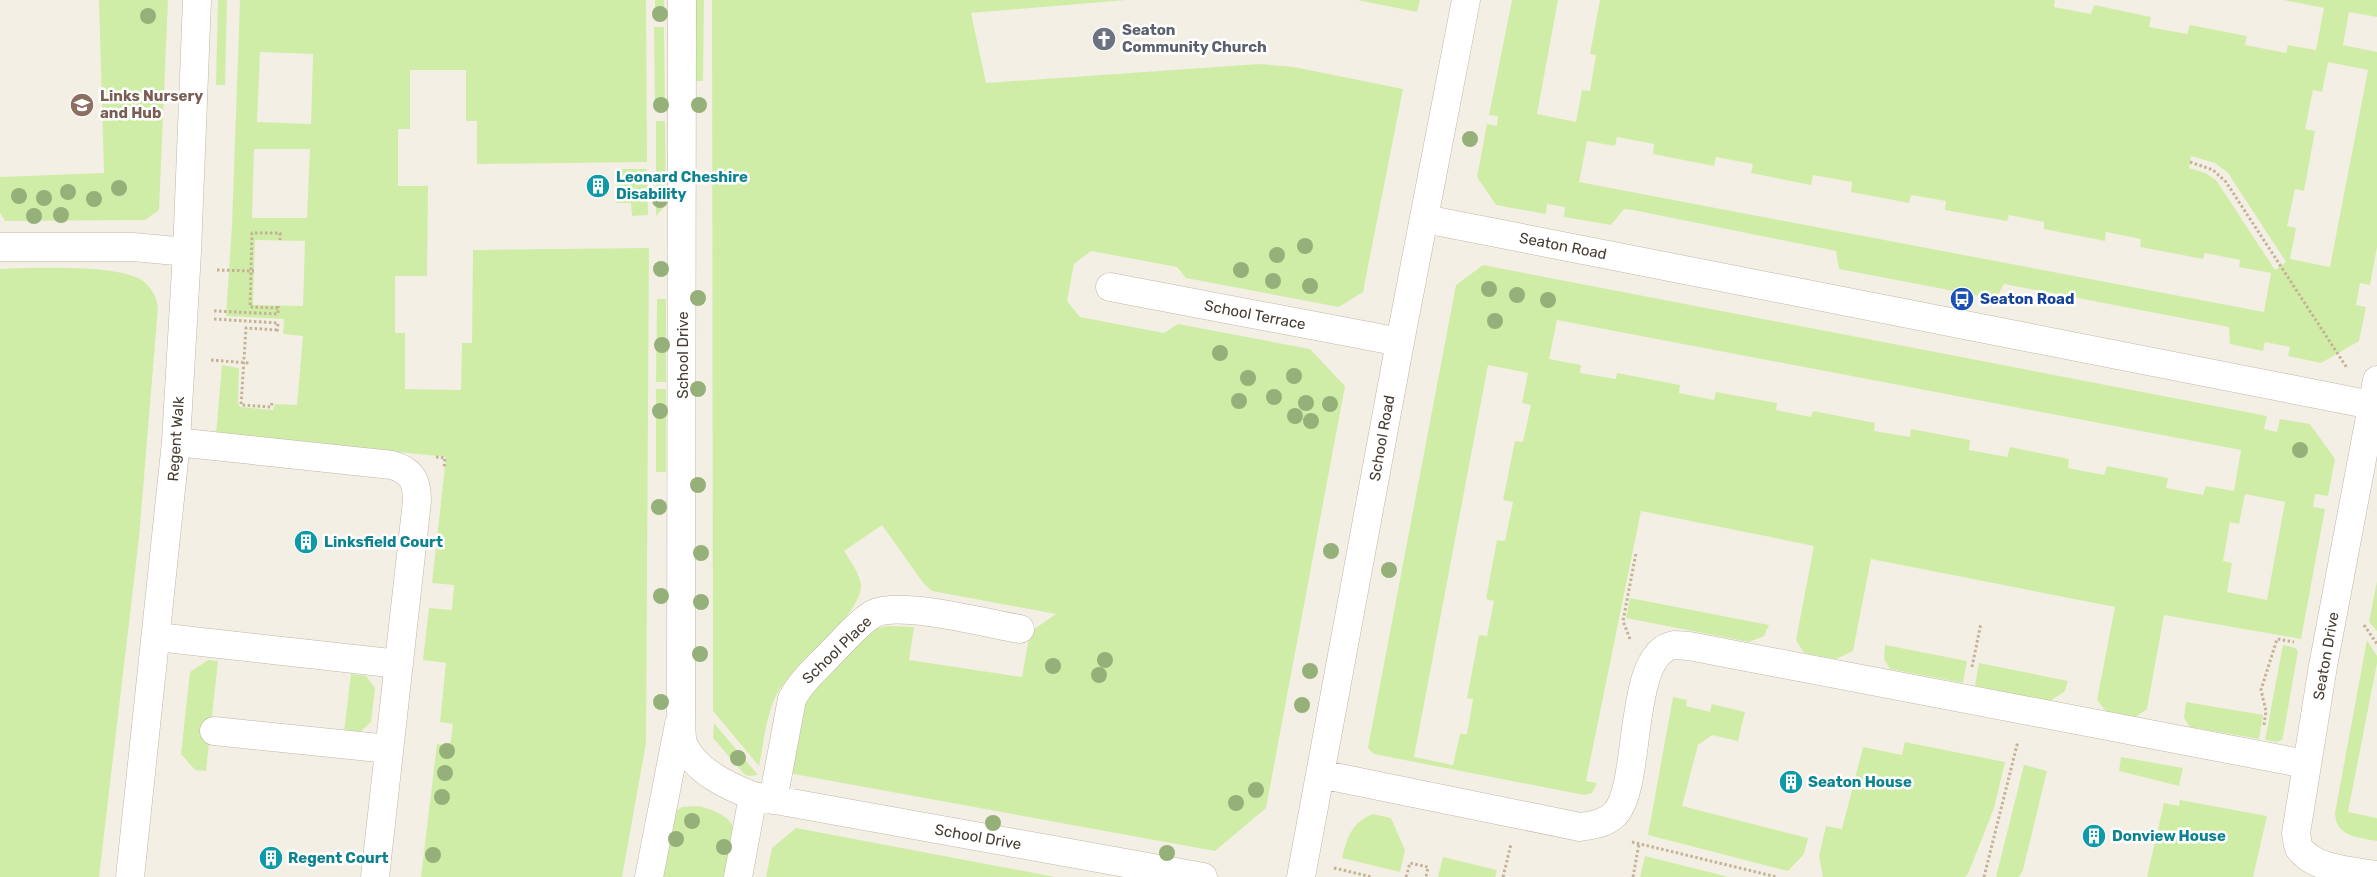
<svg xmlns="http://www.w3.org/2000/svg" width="2377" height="877" font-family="Rubik,sans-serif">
<rect width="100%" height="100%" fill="#f4efe4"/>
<!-- green -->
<path fill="#d0eda8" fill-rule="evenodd" d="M99,0h69l-9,210 -14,10 -140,1 -5,-8v-36l104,-4z
M218,0h9l-2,85h-9z
M240,0h406l1,162 -170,2v-43h-11v-51h-56v59h-12v57h30l-1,90h-32v57h10v56l56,1 1,-47h10l1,-93 176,-2 -3,495 -24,134h-201l16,-133 13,2 3,-22 -13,-2 6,-59 -23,-3 6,-52 23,2 2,-25 -22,-2 14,-126 -168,-18 -1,3 -61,-7 6,-70 17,3 -1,36 3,3 32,3 2,-6 22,1 6,-69 -20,-2 1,-15 -58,-3 6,-91zM260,52l53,2 -2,70 -54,-2zM254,149h56l-3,69h-55zM255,240l50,1 -2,65 -50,-1z
M655,0h9l1,20h-10z
M694,0h10l-1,81h-9z
M712,0h414l-155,13 15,70 273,-19 35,3 109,22 -40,203 -24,15 -153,-29 -9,-11 -86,-16 -17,13 -7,37 13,16 84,16 14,-9 132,25 35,37 -79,422 -51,43 -427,-78 12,-60 10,-23 64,-61 14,-3 26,1 -5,33 113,17 8,-45 26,-18 -124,-23 -8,-7 -42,-59 -38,26c7,11 15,21 17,34 2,28 -66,80 -83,107 -12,21 -14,50 -19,74l-46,-55z
M1357,0h63l-3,12z
M1512,0h46l-21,114 39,8 6,-32 8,1 6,-36 -6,-1 10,-54h455l-1,7 37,7 3,-9 57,12 -2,10 38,7 3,-9 57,11 -2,9 41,8 2,-8 28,5 8,-42 -40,-8h93v17l-28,-5 -6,33 34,7v195l-7,38 -10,-2 -4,22 10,2 -7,34 -38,22 -33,-7 2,-9 -25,-5 -2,9 -33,-7 -1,-17 -225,-43 -8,15 -157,-30 -3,-18 -203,-41 -9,-1 -13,16 -47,-8 1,-10 -18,-3 -1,10 -50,-9 -19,-28 10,-53 10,2 1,-10 -9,-1zM2328,62l40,8 -38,197 -40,-8 6,-31 -9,-2 8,-37 9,2 11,-60 -10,-2 8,-39 9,2zM1617,137l37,7 -1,10 61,12 2,-9 37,7 -2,9 60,12 2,-10 39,7 -1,10 58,11 2,-8 35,6 -1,9 62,11 2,-6 35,7v7l61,12 1,-9 35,7 -1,8 63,12 2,-6 35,7 -1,7 32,6 -7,39 -685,-130 8,-41 28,5zM2191,156l24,7 13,10 58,89 -11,8 -59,-90 -11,-7 -16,-5z
M654,27h10l1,83h-10z
M656,121h9l1,79 -2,7 -8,9z
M616,169h31l1,46 -16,1 -1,-13h-15z
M1483,265l784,151 -3,13 13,3 3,-13 30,5 25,35 -7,37 -13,-2 -2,13 12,2 -24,130 -137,-24 -17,94 -11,8 -29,-5 -10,-12 18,-93 -244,-48 -18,92 -17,8 -32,-6 -8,-13 18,-94 -173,-35 -55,270 11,2 -5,10 -8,2 -210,-41 -6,-6 88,-463zM1557,320l684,130 -7,41 -28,-5 -3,9 -37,-7 2,-10 -61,-12 -3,9 -36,-7 1,-9 -59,-12 -3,10 -38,-7 1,-10 -59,-11 -1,8 -36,-6 1,-8 -62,-12 -2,6 -35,-7 1,-7 -61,-11 -2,8 -35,-7 1,-8 -63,-12 -1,6 -36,-6 1,-8 -32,-6zM1488,365l40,8 -6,30 9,2 -8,37 -8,-1 -12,59 10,2 -8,39 -8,-1 -11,59 8,2 -7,35 -8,-1 -12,63 6,1 -6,35h-7l-7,31 -39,-8zM2245,494l40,8 -18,98 -40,-8 5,-29 -9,-2 7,-39 9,2z
M0,269c31,-1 120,-5 143,12 9,7 13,15 15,26l-19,231 -40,339h-99z
M657,299h9v83h-10z
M656,389h10v83h-10z
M2377,581v50l-8,-9z
M1630,598l139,27 -5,11 -15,6 -123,-24z
M2367,640l10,16v7l-29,149 29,6v23c-20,-4 -41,-4 -42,-28z
M1885,645l82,16 -4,22 -73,-14 -6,-10z
M2283,645l12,3 3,3 -15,86 -1,3 -5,2 -12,-2z
M208,660l10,1 -12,110 -11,-1 -14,-16 9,-82z
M1979,663l89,18 -3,10 -15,10 -75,-15z
M351,674l15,2 9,12 -4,34 -13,12 -14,-2z
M1673,697l14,3 -1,6 24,6 2,-8 33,8 -7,29 -26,-6 -14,10 -16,61 126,32 -4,16 -16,17 -140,-36z
M2186,702l77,13 -4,24 -69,-12 -6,-9z
M714,723l44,52 -9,1 -5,-2 -31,-36z
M1905,742l100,20 -11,46 -26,66 -3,3h-142l-4,-21 7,-30 16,3 21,-82 39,8z
M2121,757l62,11 -4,18 -60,-15z
M2024,765l23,6 -24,99 -4,7h-23z
M2180,800l87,16 -14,61h-106l17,-74 15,3z
M699,806c48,13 37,31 30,71h-73l15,-62 11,-8z
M1373,814l18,4 14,32 -5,22 -58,-14c5,-21 10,-36 31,-44z
M796,828l259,49h-289l6,-29z
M1645,856l84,21h-89z
M1443,857l54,13 -2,7h-57z"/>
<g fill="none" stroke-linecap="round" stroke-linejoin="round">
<!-- minor casing -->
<g stroke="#c0b6a6" stroke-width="29">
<path id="minor" d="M682,0l-1,711c1,10 -1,26 3,35 13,26 44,40 69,50l450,81
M1425,219l952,187
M0,247h133l54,5
M1110,287l290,55
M2377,380l-54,286 -27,167c1,4 1,11 3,15 15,22 55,23 78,27
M176,442l216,23c20,6 25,16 25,36l-42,376
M157,637l242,27
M214,731l175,18
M1320,774l260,53c13,-2 25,-3 35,-13 28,-30 11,-161 59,-169 5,0 11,1 15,1l617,118
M773,800l19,-101c10,-19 27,-33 42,-49 12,-12 24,-27 39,-36 26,-14 116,10 147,15
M130,877l46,-435 11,-190 10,-252
M649,877l30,-153
M738,877l15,-81
M1301,877l99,-535 66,-342"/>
</g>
<!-- path -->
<path stroke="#c3b295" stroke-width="3" stroke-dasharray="2.5 2.5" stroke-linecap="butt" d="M2190,162l23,8 13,12 121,186
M217,270l37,1
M278,308l-28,-1 2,-74h28v7
M214,311l64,3v-8
M214,319l64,4 -1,10
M211,360l38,3
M272,403l-1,4 -30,-2 5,-77 32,2
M436,457l9,1 -1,10
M2364,625l13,19
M1630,639l-7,-18 13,-68
M1972,667l9,-44
M2264,725l2,-14 -5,-21 16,-51 17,3
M1632,842l145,35
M1334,868l38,9
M1406,877l4,-14 18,4 -2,10
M1503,877l8,-33
M1633,877l6,-33
M1984,877l34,-136"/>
<!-- minor -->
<use href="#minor" stroke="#fff" stroke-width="28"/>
</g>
<!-- trees -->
<g fill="#95b179">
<circle cx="660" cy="14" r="8"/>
<circle cx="148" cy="16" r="8"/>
<circle cx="661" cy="105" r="8"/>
<circle cx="699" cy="105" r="8"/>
<circle cx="1470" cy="139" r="8"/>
<circle cx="119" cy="188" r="8"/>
<circle cx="68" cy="192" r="8"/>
<circle cx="19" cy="196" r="8"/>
<circle cx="44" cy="198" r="8"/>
<circle cx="94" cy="199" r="8"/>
<circle cx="660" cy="200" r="8"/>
<circle cx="61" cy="215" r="8"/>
<circle cx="34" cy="216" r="8"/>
<circle cx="1305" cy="246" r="8"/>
<circle cx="1277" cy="255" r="8"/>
<circle cx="661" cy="269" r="8"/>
<circle cx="1241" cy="270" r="8"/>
<circle cx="1273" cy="281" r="8"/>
<circle cx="1310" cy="286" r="8"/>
<circle cx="1489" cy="289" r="8"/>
<circle cx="1517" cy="295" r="8"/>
<circle cx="698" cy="298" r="8"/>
<circle cx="1548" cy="300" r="8"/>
<circle cx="1495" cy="321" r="8"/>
<circle cx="662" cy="345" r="8"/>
<circle cx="1220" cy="353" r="8"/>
<circle cx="1294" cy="376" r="8"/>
<circle cx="1248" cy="378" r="8"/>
<circle cx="698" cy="389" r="8"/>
<circle cx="1274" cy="397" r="8"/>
<circle cx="1239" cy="401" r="8"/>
<circle cx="1306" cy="403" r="8"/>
<circle cx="1330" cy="404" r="8"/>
<circle cx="660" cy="411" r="8"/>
<circle cx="1295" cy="416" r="8"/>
<circle cx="1311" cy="421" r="8"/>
<circle cx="2300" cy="450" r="8"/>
<circle cx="698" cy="485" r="8"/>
<circle cx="659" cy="507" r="8"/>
<circle cx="1331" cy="551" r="8"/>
<circle cx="701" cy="553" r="8"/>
<circle cx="1389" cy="570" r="8"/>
<circle cx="661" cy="596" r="8"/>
<circle cx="701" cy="602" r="8"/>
<circle cx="700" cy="654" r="8"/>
<circle cx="1105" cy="660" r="8"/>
<circle cx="1053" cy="666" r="8"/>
<circle cx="1310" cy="671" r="8"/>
<circle cx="1099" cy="675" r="8"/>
<circle cx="661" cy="702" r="8"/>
<circle cx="1302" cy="705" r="8"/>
<circle cx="447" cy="751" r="8"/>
<circle cx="738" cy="758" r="8"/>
<circle cx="445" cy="773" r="8"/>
<circle cx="1256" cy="790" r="8"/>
<circle cx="442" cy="797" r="8"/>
<circle cx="1236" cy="803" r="8"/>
<circle cx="692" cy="821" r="8"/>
<circle cx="993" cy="823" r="8"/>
<circle cx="676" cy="839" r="8"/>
<circle cx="724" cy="847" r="8"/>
<circle cx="1167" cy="853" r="8"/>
<circle cx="433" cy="855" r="8"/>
</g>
<!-- icons -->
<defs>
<g id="church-disc" transform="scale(1.25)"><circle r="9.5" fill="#6b7280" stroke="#fff"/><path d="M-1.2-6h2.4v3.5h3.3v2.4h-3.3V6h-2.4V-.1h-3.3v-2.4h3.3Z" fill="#fff"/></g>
<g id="school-disc" transform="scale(1.25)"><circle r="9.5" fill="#8d6e63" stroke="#fff"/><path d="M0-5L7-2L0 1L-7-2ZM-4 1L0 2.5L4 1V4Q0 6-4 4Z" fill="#fff"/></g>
<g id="building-disc" transform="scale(1.25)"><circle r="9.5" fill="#0f9aa8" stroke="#fff"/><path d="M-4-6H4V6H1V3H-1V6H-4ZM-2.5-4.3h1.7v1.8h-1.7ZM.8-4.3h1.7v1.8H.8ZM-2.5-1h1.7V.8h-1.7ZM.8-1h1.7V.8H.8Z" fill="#fff"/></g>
<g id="bus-disc" transform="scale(1.25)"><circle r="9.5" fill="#1a4fb4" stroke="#fff"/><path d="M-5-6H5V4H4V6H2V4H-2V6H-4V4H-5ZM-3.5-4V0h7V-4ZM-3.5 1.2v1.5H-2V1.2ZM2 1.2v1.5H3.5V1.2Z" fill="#fff"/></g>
</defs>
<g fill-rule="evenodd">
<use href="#church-disc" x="1104" y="39"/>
<use href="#school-disc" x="82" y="105"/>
<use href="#building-disc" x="598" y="186"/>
<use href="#bus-disc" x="1962" y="299"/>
<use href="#building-disc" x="306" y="542"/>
<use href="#building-disc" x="1791" y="782"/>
<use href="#building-disc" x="2094" y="836"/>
<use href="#building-disc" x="271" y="858"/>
</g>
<g text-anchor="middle" stroke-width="5" stroke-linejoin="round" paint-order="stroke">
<!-- worship labels -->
<g font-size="15" font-weight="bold" fill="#5b616d" stroke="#fff" text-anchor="start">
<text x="1122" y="35">Seaton<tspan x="1122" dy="17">Community Church</tspan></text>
</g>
<!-- education labels -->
<g font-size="15" font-weight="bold" fill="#785e54" stroke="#fff" text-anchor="start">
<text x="100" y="101">Links Nursery<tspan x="100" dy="17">and Hub</tspan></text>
</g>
<!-- culture labels -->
<g font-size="15" font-weight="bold" fill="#0d838f" stroke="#fff" text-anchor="start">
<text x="616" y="182">Leonard Cheshire<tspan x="616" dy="17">Disability</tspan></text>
<text x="324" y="547">Linksfield Court</text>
<text x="1808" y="787">Seaton House</text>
<text x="2112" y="841">Donview House</text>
<text x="288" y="863">Regent Court</text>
</g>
<!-- street labels -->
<g font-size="15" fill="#473e33" stroke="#fff">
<text transform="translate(1563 246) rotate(11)" y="5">Seaton Road</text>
<text transform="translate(1255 315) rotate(11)" y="5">School Terrace</text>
<text transform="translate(683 355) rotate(-90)" y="5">School Drive</text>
<text transform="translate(1382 438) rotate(-80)" y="5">School Road</text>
<text transform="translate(176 439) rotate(-86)" y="5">Regent Walk</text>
<text transform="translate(837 650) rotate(-44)" y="5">School Place</text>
<text transform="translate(2326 656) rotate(-80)" y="5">Seaton Drive</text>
<text transform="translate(978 837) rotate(10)" y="5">School Drive</text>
</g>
<!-- transit labels -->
<g font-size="15" font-weight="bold" fill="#164399" stroke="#fff" text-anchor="start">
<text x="1980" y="304">Seaton Road</text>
</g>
</g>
</svg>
